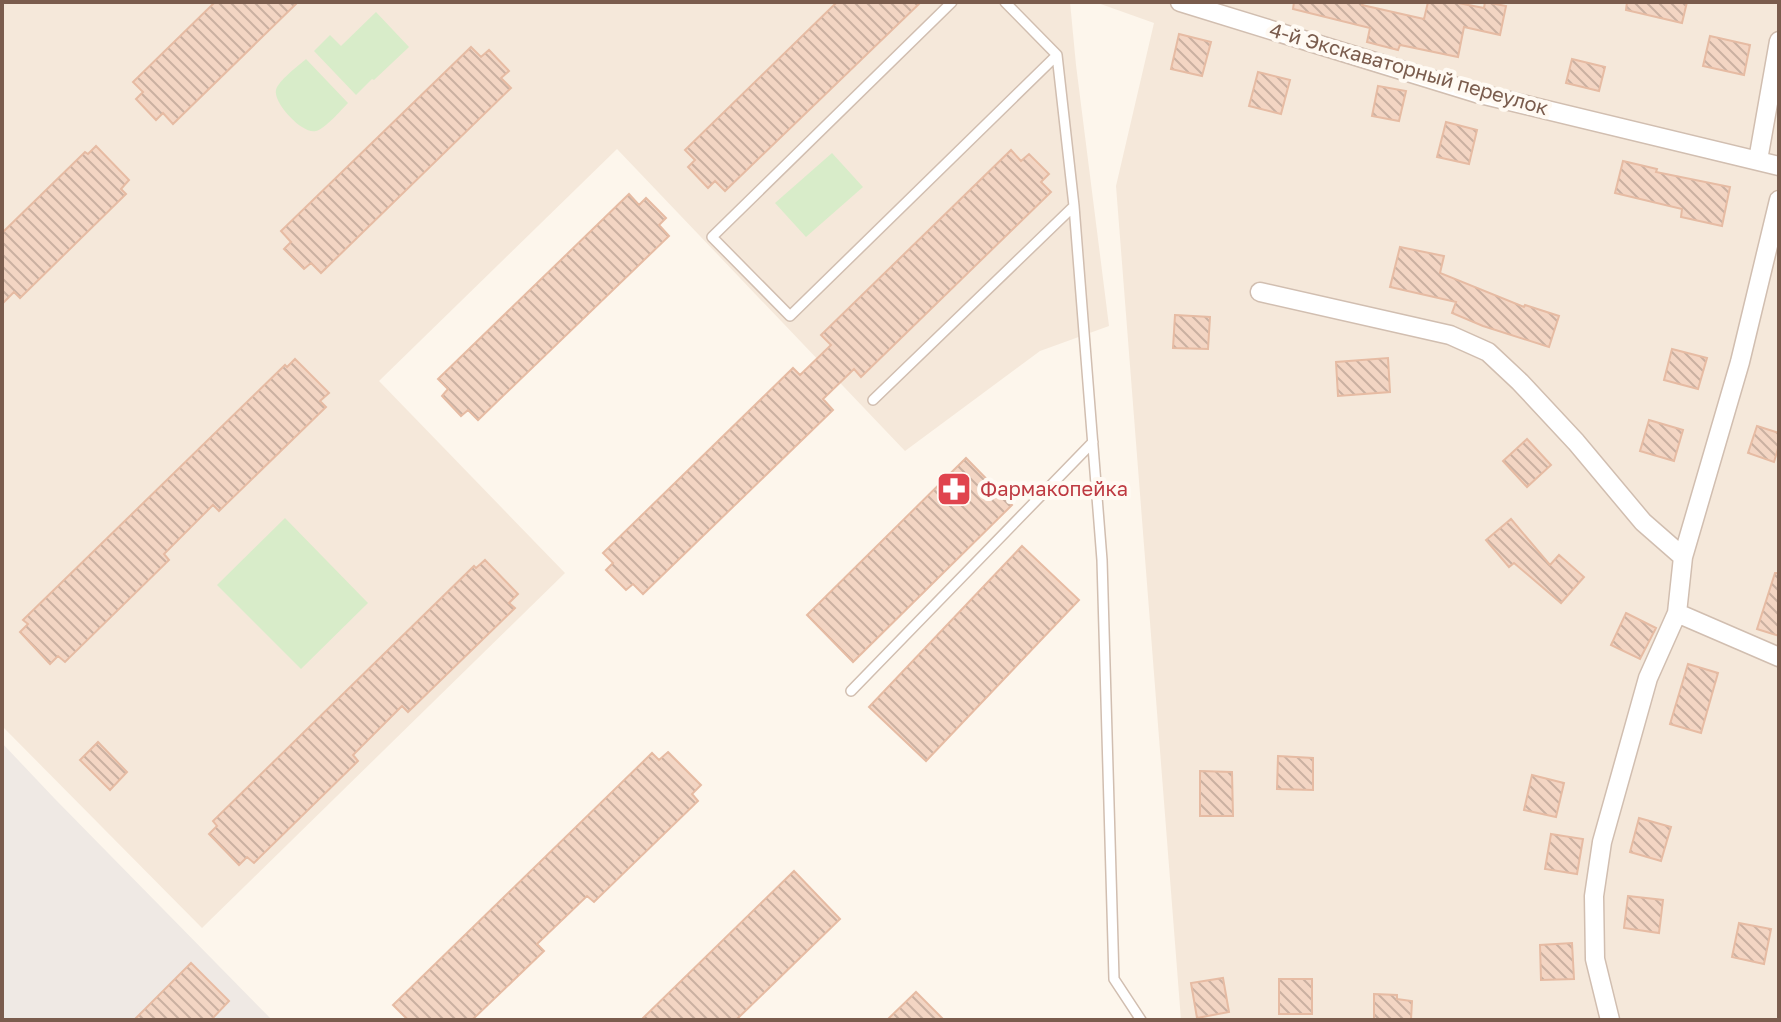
<svg xmlns="http://www.w3.org/2000/svg" width="1781" height="1022" font-family="'Golos Text',sans-serif">
<defs>
<pattern id="building-back-hatch" width="6" height="6" patternUnits="userSpaceOnUse" patternTransform="scale(2)"><rect width="6" height="6" fill="#f3d5c3"/><path d="M-1 5l2 2M0 0l6 6M5-1l2 2" fill="none" stroke="#cab0a1"/></pattern>
</defs>
<rect width="100%" height="100%" fill="#fdf6ec"/>
<!-- residential -->
<path fill="#f5e8da" d="M2,2h1068l6,63 33,261 -69,25 -135,100 -288,-302 -238,232 186,192 -363,355 -200,-202z
M1095,2h684v1018h-598l-65,-834 38,-163z"/>
<!-- industrial -->
<path fill="#efe9e4" d="M2,743l53,56 217,221h-270z"/>
<!-- green -->
<path fill="#d8ecc9" d="M376,12l33,35 -35,33 -2,-1 -16,16 -42,-44 16,-16 11,11z
M306,59l42,44c-7,7 -23,26 -32,28 -13,4 -43,-28 -40,-41 2,-9 22,-24 30,-31z
M832,153l31,34 -57,50 -31,-34z
M285,518l83,85 -67,66 -84,-84z"/>
<!-- building -->
<path fill="url(#building-back-hatch)" stroke="#e6bba3" stroke-width="2" d="M215,2h83l-125,122 -10,-11 -7,7 -20,-21 7,-7 -10,-10z
M837,2h84l-196,189 -10,-10 -7,7 -20,-21 7,-7 -10,-10z
M1294,2h69l-1,3 62,14 4,-17h25l31,6 1,-6 21,4 -6,29 -36,-8 -6,30 -58,-12 -2,5 -31,-8 3,-14 -77,-19z
M1627,2h60l-5,21 -56,-13z
M1179,34l32,8 -9,34 -31,-7z
M1710,36l40,9 -6,30 -41,-9z
M471,47l10,10 8,-7 20,21 -8,7 10,10 -190,185 -10,-10 -7,6 -20,-20 7,-7 -10,-11z
M1572,59l33,8 -6,24 -33,-8z
M1258,72l32,8 -9,34 -32,-8z
M1378,86l28,5 -7,30 -27,-5z
M1446,122l31,8 -8,34 -32,-7z
M96,146l33,34 -8,9 5,5 -106,104 -6,-6 -12,12v-71l83,-81 3,2z
M1011,150l10,11 8,-7 20,20 -8,8 10,10 -190,185 -7,-8 -31,30 10,11 -190,184 -10,-10 -7,6 -20,-20 7,-7 -10,-10 190,-185 7,7 31,-30 -10,-10z
M1623,161l34,8 -1,3 74,15 -8,39 -41,-9 1,-8 -67,-16z
M629,194l10,11 7,-7 20,20 -7,7 10,11 -191,184 -10,-10 -7,6 -19,-20 6,-7 -10,-10z
M1400,247l44,9 -4,17 84,34 1,-2 34,11 -10,31 -66,-21 -31,-13 4,-11 -66,-15z
M1175,315l35,2 -2,32 -35,-1z
M1672,349l35,9 -9,31 -34,-9z
M1388,358l2,34 -52,4 -2,-34z
M295,359l34,34 -9,8 6,6 -107,104 -6,-6 -49,49 5,6 -104,102 -7,-6 -8,8 -30,-32 8,-8 -5,-4 262,-255 2,2z
M1649,420l34,10 -9,31 -34,-10z
M1757,426l22,7v12l-5,17 -26,-9z
M1527,439l24,26 -24,22 -24,-26z
M966,458l46,47 -159,157 -46,-47z
M1511,519l39,46 9,-10 25,22 -23,26 -47,-40 -5,4 -23,-27z
M1022,546l57,54 -153,161 -57,-54z
M485,560l33,34 -9,9 6,5 -107,104 -6,-6 -49,49 5,6 -104,102 -7,-6 -8,8 -30,-31 8,-8 -4,-5 261,-255 2,2z
M1775,573h4v63l-22,-7z
M1626,613l30,15 -16,31 -29,-14z
M1688,664l30,9 -17,60 -31,-9z
M98,742l29,30 -17,18 -30,-30z
M668,752l33,33 -9,9 6,7 -104,101 -7,-6 -50,48 7,7 -72,69h-64l-15,-15 259,-252 7,7z
M1278,756l35,2v32l-36,-1z
M1200,771l32,1 1,44h-33z
M1532,775l32,8 -8,34 -32,-7z
M1639,818l32,9 -10,34 -31,-9z
M1551,834l32,5 -6,35 -32,-5z
M794,871l46,48 -104,101h-95z
M1628,896l35,4 -4,33 -35,-5z
M1739,923l32,6 -7,35 -32,-7z
M1572,943l2,36 -33,1 -1,-35z
M191,963l38,38 -18,19h-77z
M1223,978l6,34 -32,6 -6,-35z
M1279,979h33v35h-33z
M916,992l28,28h-57z
M1374,994l23,1v4l15,2 -1,19h-37z"/>
<g fill="none" stroke-linecap="round" stroke-linejoin="round">
<!-- service casing -->
<g stroke="#d1beb0" stroke-width="12">
<path id="service" d="M952,2l-240,235 78,79 267,-261 -52,-53
M1074,206l28,354 12,419 27,41
M873,400l201,-194 -17,-151
M851,691l242,-249"/>
</g>
<!-- minor casing -->
<g stroke="#d1beb0" stroke-width="21">
<path id="minor" d="M1180,2l296,91 303,73
M1758,160l21,-119
M1260,292l190,43 38,17 32,30 56,60 67,80 40,35
M1677,613l102,44
M1610,1020l-15,-61 -1,-63 8,-54 46,-164 29,-65 6,-56 57,-195 39,-162"/>
</g>
<!-- service -->
<use href="#service" stroke="#fff" stroke-width="9"/>
<!-- minor -->
<use href="#minor" stroke="#fff" stroke-width="18"/>
</g>
<!-- icons -->
<defs>
<g id="pharmacy-square" transform="scale(1.8)"><rect x="-9" y="-9" width="18" height="18" rx="4" fill="#e0444e" stroke="#fffaf3"/><path d="M-2-6h4v4h4v4h-4v4h-4v-4h-4v-4h4Z" fill="#fff"/></g>
</defs>
<g fill-rule="evenodd">
<use href="#pharmacy-square" x="954" y="489"/>
</g>
<g text-anchor="middle" stroke-width="8" stroke-linejoin="round" paint-order="stroke">
<!-- street labels -->
<g font-size="20" fill="#7a5c4d" stroke="#fffaf3">
<text transform="translate(1409 69) rotate(16)" y="7">4-й Экскаваторный переулок</text>
</g>
<!-- health labels -->
<g font-size="20" fill="#be3a42" stroke="#fffaf3" text-anchor="start">
<text x="980" y="496">Фармакопейка</text>
</g>
</g>
<!-- border -->
<rect width="1781" height="1022" fill="none" stroke="#7a5c4d" stroke-width="8"/>
</svg>
